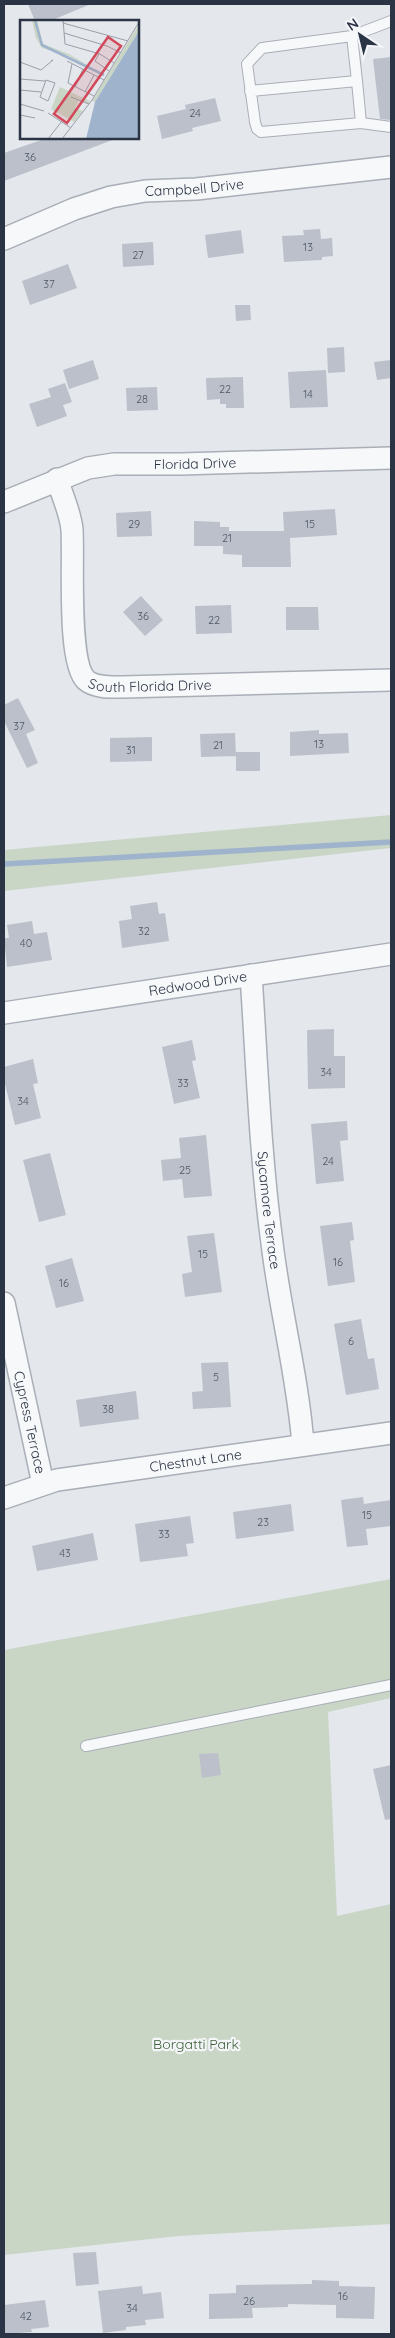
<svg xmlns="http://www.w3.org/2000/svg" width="395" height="2338" font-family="Quicksand,sans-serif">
<rect width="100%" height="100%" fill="#e4e7ec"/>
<!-- green -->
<path fill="#c9d6c5" d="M391,815v33l-387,43v-41z
M391,1579v119l-63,14 9,204 54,-12v320l-213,12 -174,19v-605z"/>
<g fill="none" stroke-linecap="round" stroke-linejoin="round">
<!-- stream -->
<path stroke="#9fb4cc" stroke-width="5.5" d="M4,864l387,-22"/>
</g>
<!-- building -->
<path fill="#bbc0ca" d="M28,4h63l-41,17h-15z
M391,57v63l-11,-1 -7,-60z
M215,98l6,23 -29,7 1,3 -31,8 -5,-23 29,-7 -1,-4z
M47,138h68v1l-111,42v-28z
M320,229l1,10 11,-1 1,18 -11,1v3l-38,2 -2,-26 22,-1 -1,-5z
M241,230l3,23 -36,5 -3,-23z
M153,242l1,23 -31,2 -1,-23z
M68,264l9,24 -47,17 -8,-24z
M235,305h15l1,15 -15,1z
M344,347l1,25 -17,1 -1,-25z
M93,360l6,19 -30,10 -6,-19z
M391,360v18l-14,2 -3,-18z
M326,370l2,37 -38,1 -2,-36z
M243,377l1,31h-18v-4h-6v-5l-13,1 -1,-22z
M65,383l7,19 -9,3 4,11 -30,11 -8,-23 22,-7 -3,-8z
M157,387l1,23 -31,1 -1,-23z
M335,509l2,26 -47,3 1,29h-49v-12l-19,-1v-8h-29v-25l26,1v5h9v4h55l-1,-19z
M151,511l1,25 -35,1 -1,-24z
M141,596l22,24 -18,16 -22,-24z
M231,605l1,28 -36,1 -1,-28z
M286,607h32l1,23h-33z
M18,698l17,32 -9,4 12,29 -11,5 -23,-47v-16z
M319,730v4l29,-1 1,20 -59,3v-24z
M235,733l1,23 -35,1 -1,-23z
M152,737v24l-42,1v-24z
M236,752h24v19h-24z
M157,902l2,12 6,-1 4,28 -47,7 -3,-27 13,-2 -2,-13z
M32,921l2,13 13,-2 5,28 -45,7 -3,-29h5l-2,-13z
M334,1029v27h11v32l-37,1 -1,-59z
M192,1040l4,20 -4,1 8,37 -26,6 -12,-57z
M33,1059l5,24 -5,1 8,34 -26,7 -11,-45v-13z
M347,1121l1,19 -8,1 4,40 -28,3 -5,-60z
M206,1135l6,61 -28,2 -2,-19 -19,2 -2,-21 20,-2 -2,-20z
M50,1153l16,62 -27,7 -16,-62z
M352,1222l2,18 -4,1 5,41 -27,4 -8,-60z
M214,1233l8,59 -37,5 -3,-23 10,-2 -5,-36z
M72,1258l12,43 -28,7 -11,-42z
M361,1319l7,40 6,-1 5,31 -33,6 -12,-71z
M228,1362l3,45 -38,2 -1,-17 11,-1 -2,-28z
M136,1391l3,28 -59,8 -4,-27z
M363,1497l1,7 27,-4v26l-25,3 2,16 -21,2 -6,-47z
M291,1504l3,27 -58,8 -3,-27z
M190,1516l4,27 -8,1 2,12 -48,6 -5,-38z
M93,1533l5,27 -61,11 -5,-25z
M218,1753l3,22 -19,3 -3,-24z
M391,1765v54l-6,1 -12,-51z
M96,2252l3,32 -23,2 -3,-33z
M312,2280l27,1v5l36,1 -1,32 -38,-1v-13l-48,-1v3l-36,1 1,10 -44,1v-25l27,-1v-8l76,-1z
M142,2286l1,8 18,-2 3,26 -19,2 1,5 -20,2v3l-23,3 -5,-42z
M45,2300l4,27 -18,2 1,3 -28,2v-29z"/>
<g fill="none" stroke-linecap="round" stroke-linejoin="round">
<!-- service casing -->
<g stroke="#a9aeb7" stroke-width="12">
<path id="service" d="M391,21l-39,15 -90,12 -15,16 8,58 2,7 4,3 100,-9 30,4
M357,81l4,42
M250,91l107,-10 -5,-45
M86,1746l305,-61"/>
</g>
<!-- minor casing -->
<g stroke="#a9aeb7" stroke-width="24">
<g id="minor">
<path id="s1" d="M4,239l70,-30 37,-12 34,-6 51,-2 195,-22"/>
<path id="s2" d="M57,479c5,16 14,35 15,51 2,30 -5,132 14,150 9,8 26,7 37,7l268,-7"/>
<path id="s3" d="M4,502l84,-34 26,-4h67l210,-6"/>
<path id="s4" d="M251,975c6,89 9,179 21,268 8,68 26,134 31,202"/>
<path id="s5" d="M4,1013l387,-59"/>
<path id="s6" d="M4,1303l39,181"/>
<path id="s7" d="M4,1498l53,-18 334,-47"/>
</g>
</g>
<!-- service -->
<use href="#service" stroke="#f7f8fa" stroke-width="10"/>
<!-- minor -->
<use href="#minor" stroke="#f7f8fa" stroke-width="21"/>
</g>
<g text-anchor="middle" stroke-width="4.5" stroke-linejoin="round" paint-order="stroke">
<!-- number labels -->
<g font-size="11" fill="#4f5766">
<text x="195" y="117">24</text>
<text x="30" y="161">36</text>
<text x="308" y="251">13</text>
<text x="138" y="259">27</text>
<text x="49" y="288">37</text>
<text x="225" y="393">22</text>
<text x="308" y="398">14</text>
<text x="142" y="403">28</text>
<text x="134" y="528">29</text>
<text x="310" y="528">15</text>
<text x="227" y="542">21</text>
<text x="143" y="620">36</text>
<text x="214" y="624">22</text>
<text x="19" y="730">37</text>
<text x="319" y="748">13</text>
<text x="218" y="749">21</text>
<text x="131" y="754">31</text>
<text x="144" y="935">32</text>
<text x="26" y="947">40</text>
<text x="326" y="1076">34</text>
<text x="183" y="1087">33</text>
<text x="23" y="1105">34</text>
<text x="328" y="1165">24</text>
<text x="185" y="1174">25</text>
<text x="203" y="1258">15</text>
<text x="338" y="1266">16</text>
<text x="64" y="1287">16</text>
<text x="351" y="1345">6</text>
<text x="216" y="1381">5</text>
<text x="108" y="1413">38</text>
<text x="367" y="1519">15</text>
<text x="263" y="1526">23</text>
<text x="164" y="1538">33</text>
<text x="65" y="1557">43</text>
<text x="343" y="2300">16</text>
<text x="249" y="2305">26</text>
<text x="132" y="2312">34</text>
<text x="26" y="2320">42</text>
</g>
<!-- street labels -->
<g font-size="14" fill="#2b3445" stroke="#f4f6f9">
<text dy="5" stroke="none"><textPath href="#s1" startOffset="199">Campbell Drive</textPath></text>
<text dy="5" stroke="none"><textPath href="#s3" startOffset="198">Florida Drive</textPath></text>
<text dy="5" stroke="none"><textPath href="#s2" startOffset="271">South Florida Drive</textPath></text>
<text dy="5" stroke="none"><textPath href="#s5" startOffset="196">Redwood Drive</textPath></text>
<text dy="5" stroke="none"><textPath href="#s4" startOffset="236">Sycamore Terrace</textPath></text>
<text dy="5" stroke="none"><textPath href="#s6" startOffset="122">Cypress Terrace</textPath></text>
<text dy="5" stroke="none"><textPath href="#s7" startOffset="196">Chestnut Lane</textPath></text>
</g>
<!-- park labels -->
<g font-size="14" fill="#3f6138" stroke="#f4f6f9">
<text x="196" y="2049">Borgatti Park</text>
</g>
</g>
<!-- overview -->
<g transform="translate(20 20)">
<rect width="119" height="119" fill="#e4e7ec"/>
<path d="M12,0h5l6,24 26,10 33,20 -33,-18 -27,-8 -6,-10zM119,4v7l-44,71 -3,-1zM40,67l30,14 -2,3 -9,-3 -4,7 8,3 -9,11 -23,-13z" fill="#c9d6c5"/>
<path d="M119,11v108h-53l9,-37z" fill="#9fb4cc"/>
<path fill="none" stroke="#9fb4cc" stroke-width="2.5" d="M15,0l7,25 62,30"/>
<path fill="none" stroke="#9a9fa9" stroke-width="1" d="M43,0l2,24 35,10 14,9M43,3l65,18M44,13l43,13 14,7M79,34l-4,7 14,10M47,41l37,19M0,42l21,8 12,-10 -2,1M52,44l-4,19 26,13M0,59l25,2M26,60l9,3 -7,18 -8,-4zM55,67l8,-18M0,70l21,2M65,72l9,-17M51,77l18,7M0,84l24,7M28,93l23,15M0,95l15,3M28,119l14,-18M42,119l30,-39 47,-78"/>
<path fill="#d1495b" fill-opacity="0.15" stroke="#d1495b" stroke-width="2.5" d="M88,17l13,9 -54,77 -13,-9z"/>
<rect width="119" height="119" fill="none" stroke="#2b3445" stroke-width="2.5"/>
</g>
<!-- border -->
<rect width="395" height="2338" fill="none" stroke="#2b3445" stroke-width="10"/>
<!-- north arrow -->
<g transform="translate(360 35) rotate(325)" stroke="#f4f6f9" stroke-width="4" paint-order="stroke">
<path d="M0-4L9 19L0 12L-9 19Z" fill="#2b3445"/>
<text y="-8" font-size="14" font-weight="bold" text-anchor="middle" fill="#2b3445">N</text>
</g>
</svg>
